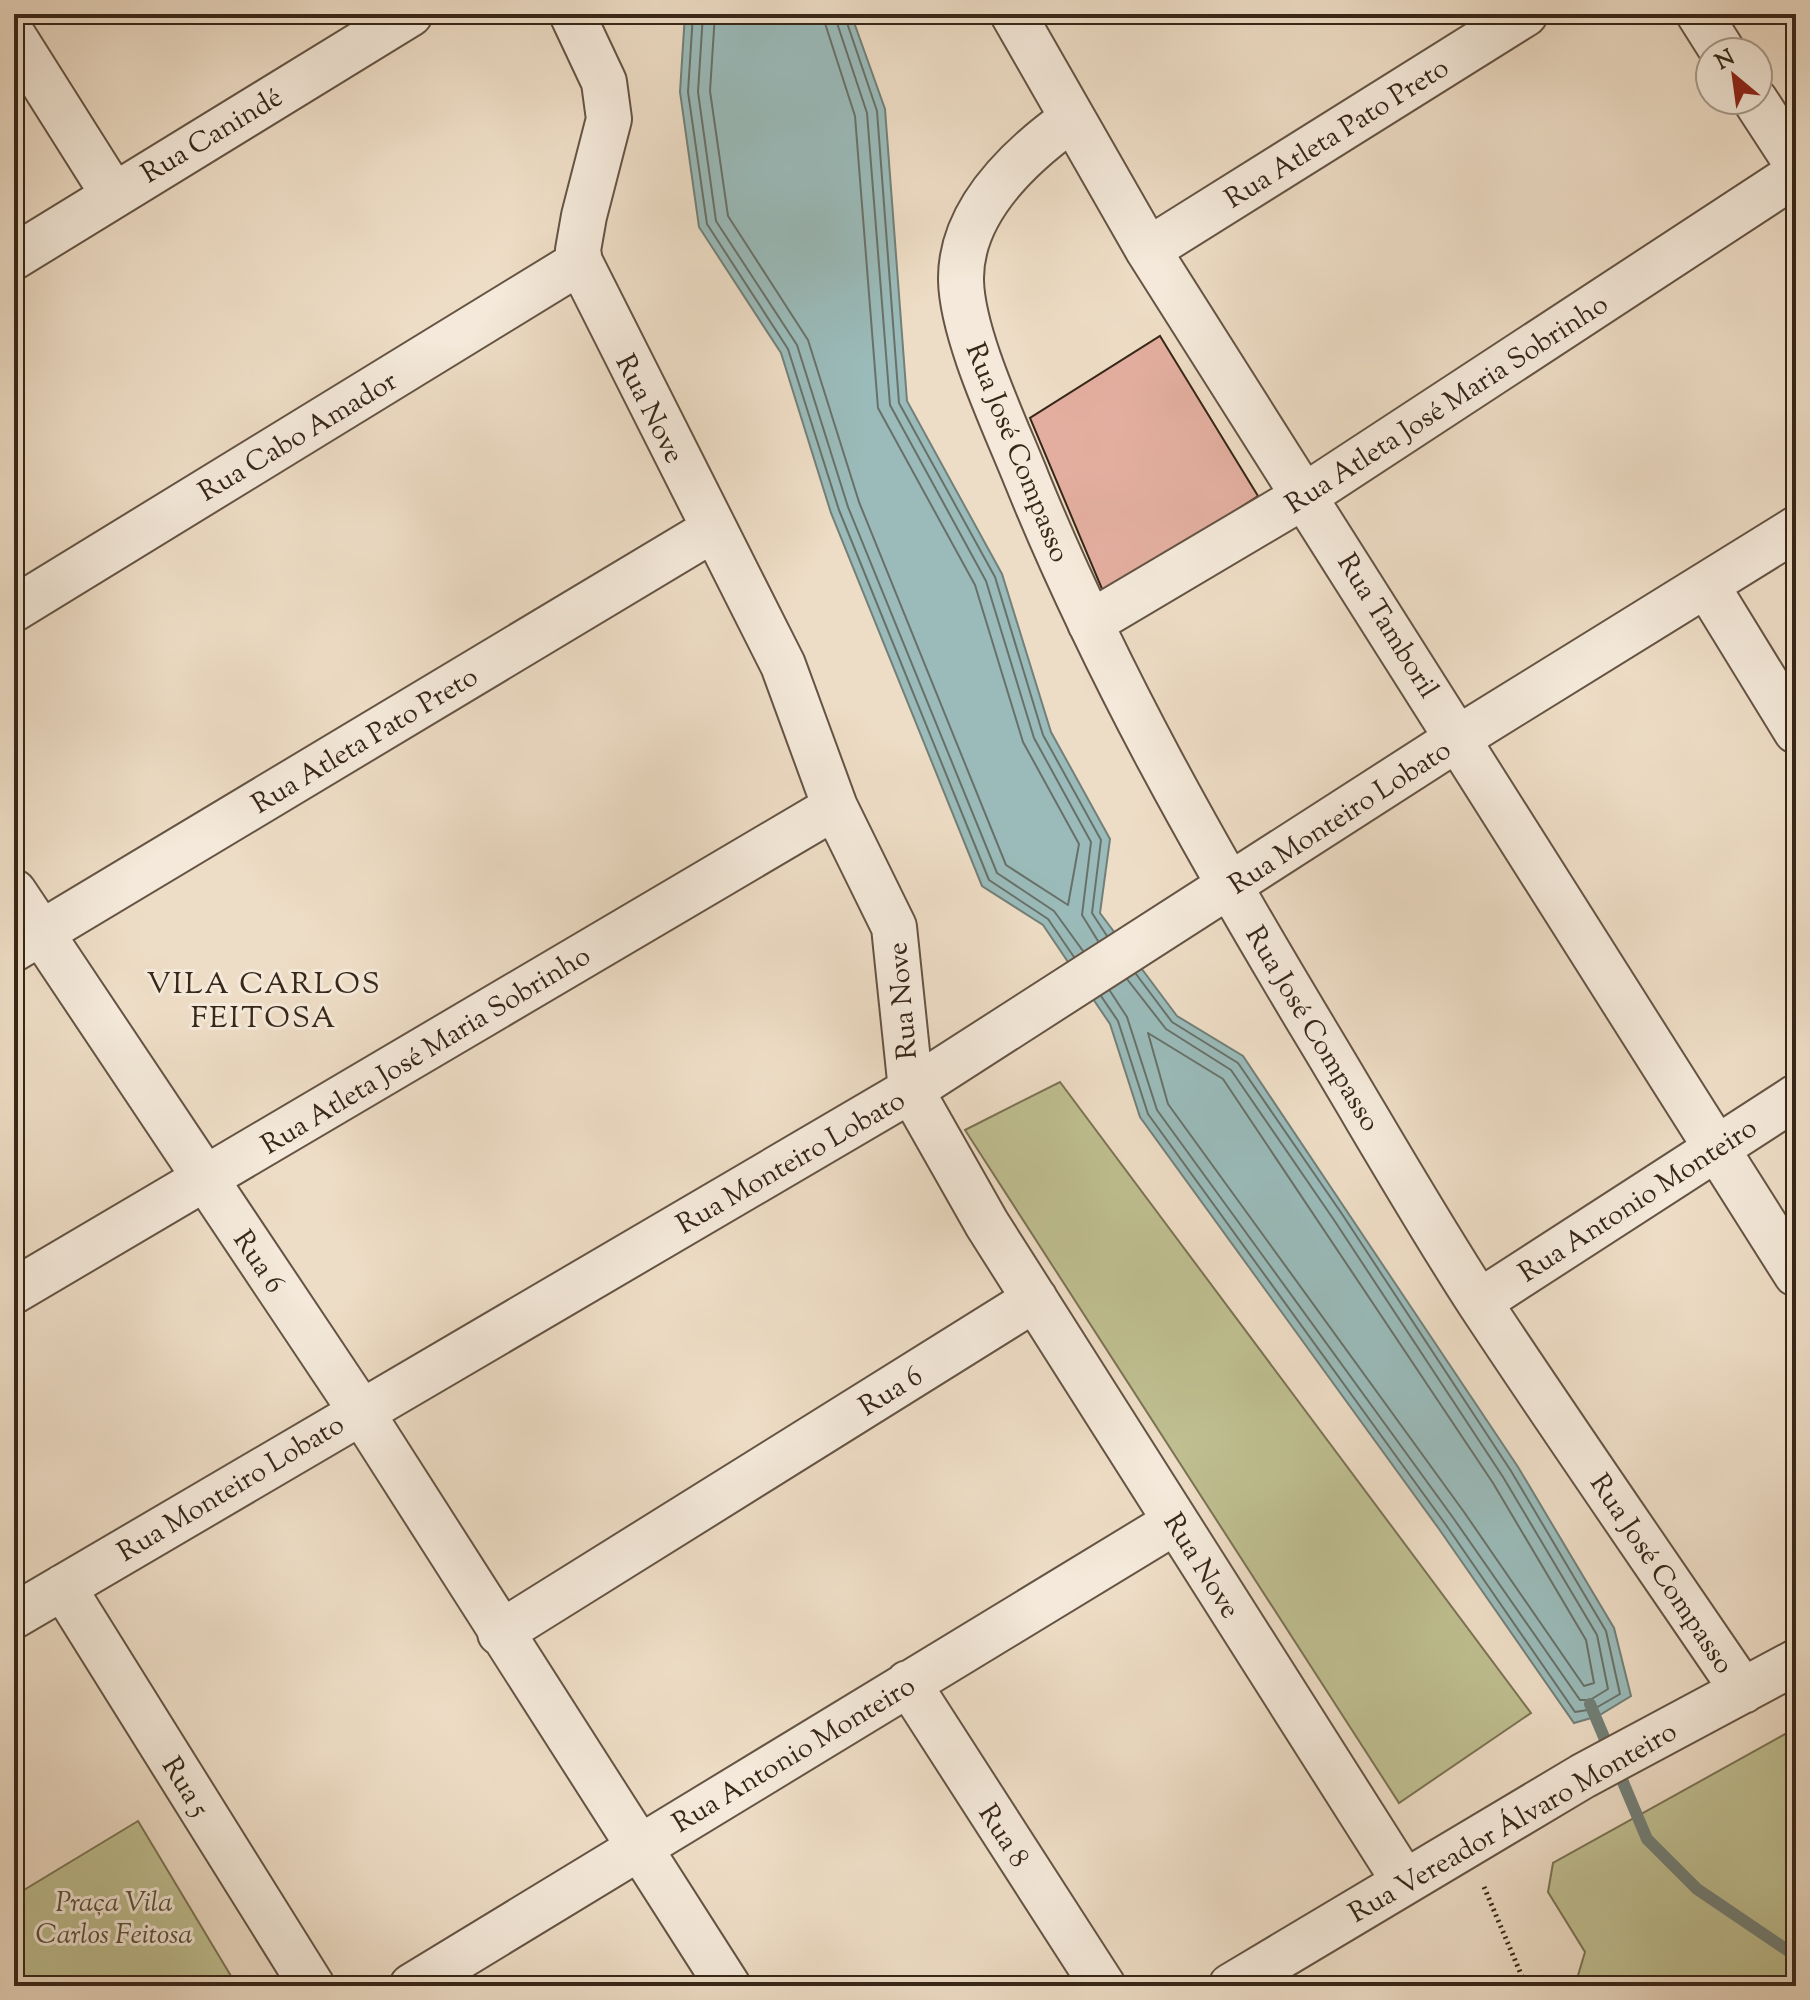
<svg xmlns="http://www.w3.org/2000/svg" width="1810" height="2000" font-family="'Sorts Mill Goudy',serif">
<rect width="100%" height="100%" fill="#eeddc6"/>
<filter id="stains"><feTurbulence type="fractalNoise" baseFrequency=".0025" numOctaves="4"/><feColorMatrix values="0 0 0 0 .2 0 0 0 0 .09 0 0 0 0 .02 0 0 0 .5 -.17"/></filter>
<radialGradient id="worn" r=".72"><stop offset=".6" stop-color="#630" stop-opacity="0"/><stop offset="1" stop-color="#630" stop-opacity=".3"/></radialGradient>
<!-- green -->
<path fill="#bfbf91" stroke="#7b7354" stroke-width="2" d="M1060,1082l471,631 -132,90 -434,-673z
M1796,1728v258h-227l7,-4 9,-30 -37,-60 5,-29z
M138,1821l99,165h-223v-90z"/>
<!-- water -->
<path fill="#9abbba" stroke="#728079" stroke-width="2" d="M685,14h166l34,95 22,292 95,173 49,158 59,107 -10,74 77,103 66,40 275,411 96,161 17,68 -33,20 -24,7 -135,-194 -299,-412 -30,-93 -67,-99 -61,-39 -151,-373 -50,-160 -82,-126 -19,-135z"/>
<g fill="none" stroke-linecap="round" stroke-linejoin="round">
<!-- shore -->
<path stroke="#687169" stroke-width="2" d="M693,14l-5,78 19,132 81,125 51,161 150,370 59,39 26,38
M703,14l-5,78 18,129 81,124 51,162 149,366 57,38 29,40
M715,14l-5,77 18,125 80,124 51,162 147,363 62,40 11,-61 -56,-102 -48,-157 -97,-177 -23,-292 -33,-102
M834,14l33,99 23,292 96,176 48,157 57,104 -9,73 16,26
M844,14l33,97 22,292 96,174 48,158 58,105 -9,73 15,23
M1110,991l17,26 30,93 297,409 126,181h10l18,-11 -11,-54 -94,-158 -169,-257 -103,-150 -65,-41 -39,-50
M1101,996l17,25 30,93 298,411 129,187 19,-3 26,-15 -14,-63 -95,-160 -169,-257 -104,-151 -66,-41 -36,-48
M1148,1033l75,46 270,404 93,157 8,43 -10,3 -120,-174 -296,-408z"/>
<!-- stream -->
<path stroke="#728079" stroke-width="12" d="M1590,1704l57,135 50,50 99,67"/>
</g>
<!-- building -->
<path fill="#e3ae9f" stroke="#372718" stroke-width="2" d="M1160,336l98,160 -153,100 -75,-178z"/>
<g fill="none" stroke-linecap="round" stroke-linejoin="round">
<!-- minor casing -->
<g stroke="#655444" stroke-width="48">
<path id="minor" d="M572,14l32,68 5,37 -25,97 -6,34 2,12 203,403 52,142 59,120 17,163 76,134 417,657
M1013,14l135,236 648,1024
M1699,14l24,38
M14,37l99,157
M1755,100l41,63
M1070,120c-50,36 -110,92 -109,160 1,56 45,147 66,200 78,192 181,373 288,551 55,91 108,185 166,274 86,130 175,258 262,386
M1148,250l377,-236
M14,257l396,-243
M1707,586l89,145
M14,609l566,-347
M1090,623l216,-128 490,-321
M14,892l346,518 368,576
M14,949l700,-420
M14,1291l821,-484
M1479,1302l317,-205
M63,1587l249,399
M14,1616l897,-526 549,-353 336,-208
M500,1633l535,-334
M908,1683l195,303
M412,1986l763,-464
M1231,1986l352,-210 213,-114"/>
</g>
<!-- path -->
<path stroke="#372718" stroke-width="5" stroke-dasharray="2 4" stroke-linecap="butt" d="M1484,1887l42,99"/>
<!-- minor -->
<use href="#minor" stroke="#f4e9da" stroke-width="44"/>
</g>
<g text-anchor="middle" stroke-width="6" stroke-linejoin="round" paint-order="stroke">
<!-- street labels -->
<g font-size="28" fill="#372718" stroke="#f4e9da">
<text transform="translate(1336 132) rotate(-32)" y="10">Rua Atleta Pato Preto</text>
<text transform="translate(211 134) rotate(-31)" y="10">Rua Canindé</text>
<text transform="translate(1446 403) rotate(-33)" y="10">Rua Atleta José Maria Sobrinho</text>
<text transform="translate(651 408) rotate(63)" y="10">Rua Nove</text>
<text transform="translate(297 435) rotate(-31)" y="10">Rua Cabo Amador</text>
<text transform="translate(1019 452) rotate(68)" y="10">Rua José Compasso</text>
<text transform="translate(1389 625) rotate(58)" y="10">Rua Tamboril</text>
<text transform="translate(364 739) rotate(-31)" y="10">Rua Atleta Pato Preto</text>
<text transform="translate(1339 816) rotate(-33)" y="10">Rua Monteiro Lobato</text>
<text transform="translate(901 1001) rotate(-95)" y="10">Rua Nove</text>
<text transform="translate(1314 1028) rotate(59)" y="10">Rua José Compasso</text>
<text transform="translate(425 1049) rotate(-31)" y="10">Rua Atleta José Maria Sobrinho</text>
<text transform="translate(790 1161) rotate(-30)" y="10">Rua Monteiro Lobato</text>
<text transform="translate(1637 1199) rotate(-33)" y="10">Rua Antonio Monteiro</text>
<text transform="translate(260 1261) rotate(56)" y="10">Rua 6</text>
<text transform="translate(890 1390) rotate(-32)" y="10">Rua 6</text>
<text transform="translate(230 1487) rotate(-31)" y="10">Rua Monteiro Lobato</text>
<text transform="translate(1203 1565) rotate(58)" y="10">Rua Nove</text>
<text transform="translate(1663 1573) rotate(56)" y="10">Rua José Compasso</text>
<text transform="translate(793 1753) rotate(-31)" y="10">Rua Antonio Monteiro</text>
<text transform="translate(187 1786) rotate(58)" y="10">Rua 5</text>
<text transform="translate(1512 1821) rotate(-30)" y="10">Rua Vereador Álvaro Monteiro</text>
<text transform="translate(1005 1835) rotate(57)" y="10">Rua 8</text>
</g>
<!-- park labels -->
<g font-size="28" font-style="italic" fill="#594d36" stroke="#f4e9da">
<text x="114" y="1911">Praça Vila<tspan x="114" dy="32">Carlos Feitosa</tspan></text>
</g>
<!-- neighbourhood labels -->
<g font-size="30" letter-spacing="2" fill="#372718" stroke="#f4e9da">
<text x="264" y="993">VILA CARLOS<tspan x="264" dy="34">FEITOSA</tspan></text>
</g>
</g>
<!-- margin -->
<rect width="1810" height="2000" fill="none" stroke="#eeddc6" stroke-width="48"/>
<rect x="16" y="16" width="1778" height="1968" fill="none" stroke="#372718" stroke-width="4"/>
<rect x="24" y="24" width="1762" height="1952" fill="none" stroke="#372718" stroke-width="2"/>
<!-- north arrow -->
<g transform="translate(1734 76) rotate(331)"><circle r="38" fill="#f4e9da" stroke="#a89b8c" stroke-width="2"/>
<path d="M0-6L14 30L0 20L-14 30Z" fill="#8f2418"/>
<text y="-12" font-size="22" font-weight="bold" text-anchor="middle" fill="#372718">N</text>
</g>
<rect width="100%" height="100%" filter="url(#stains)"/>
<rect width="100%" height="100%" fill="url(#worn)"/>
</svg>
